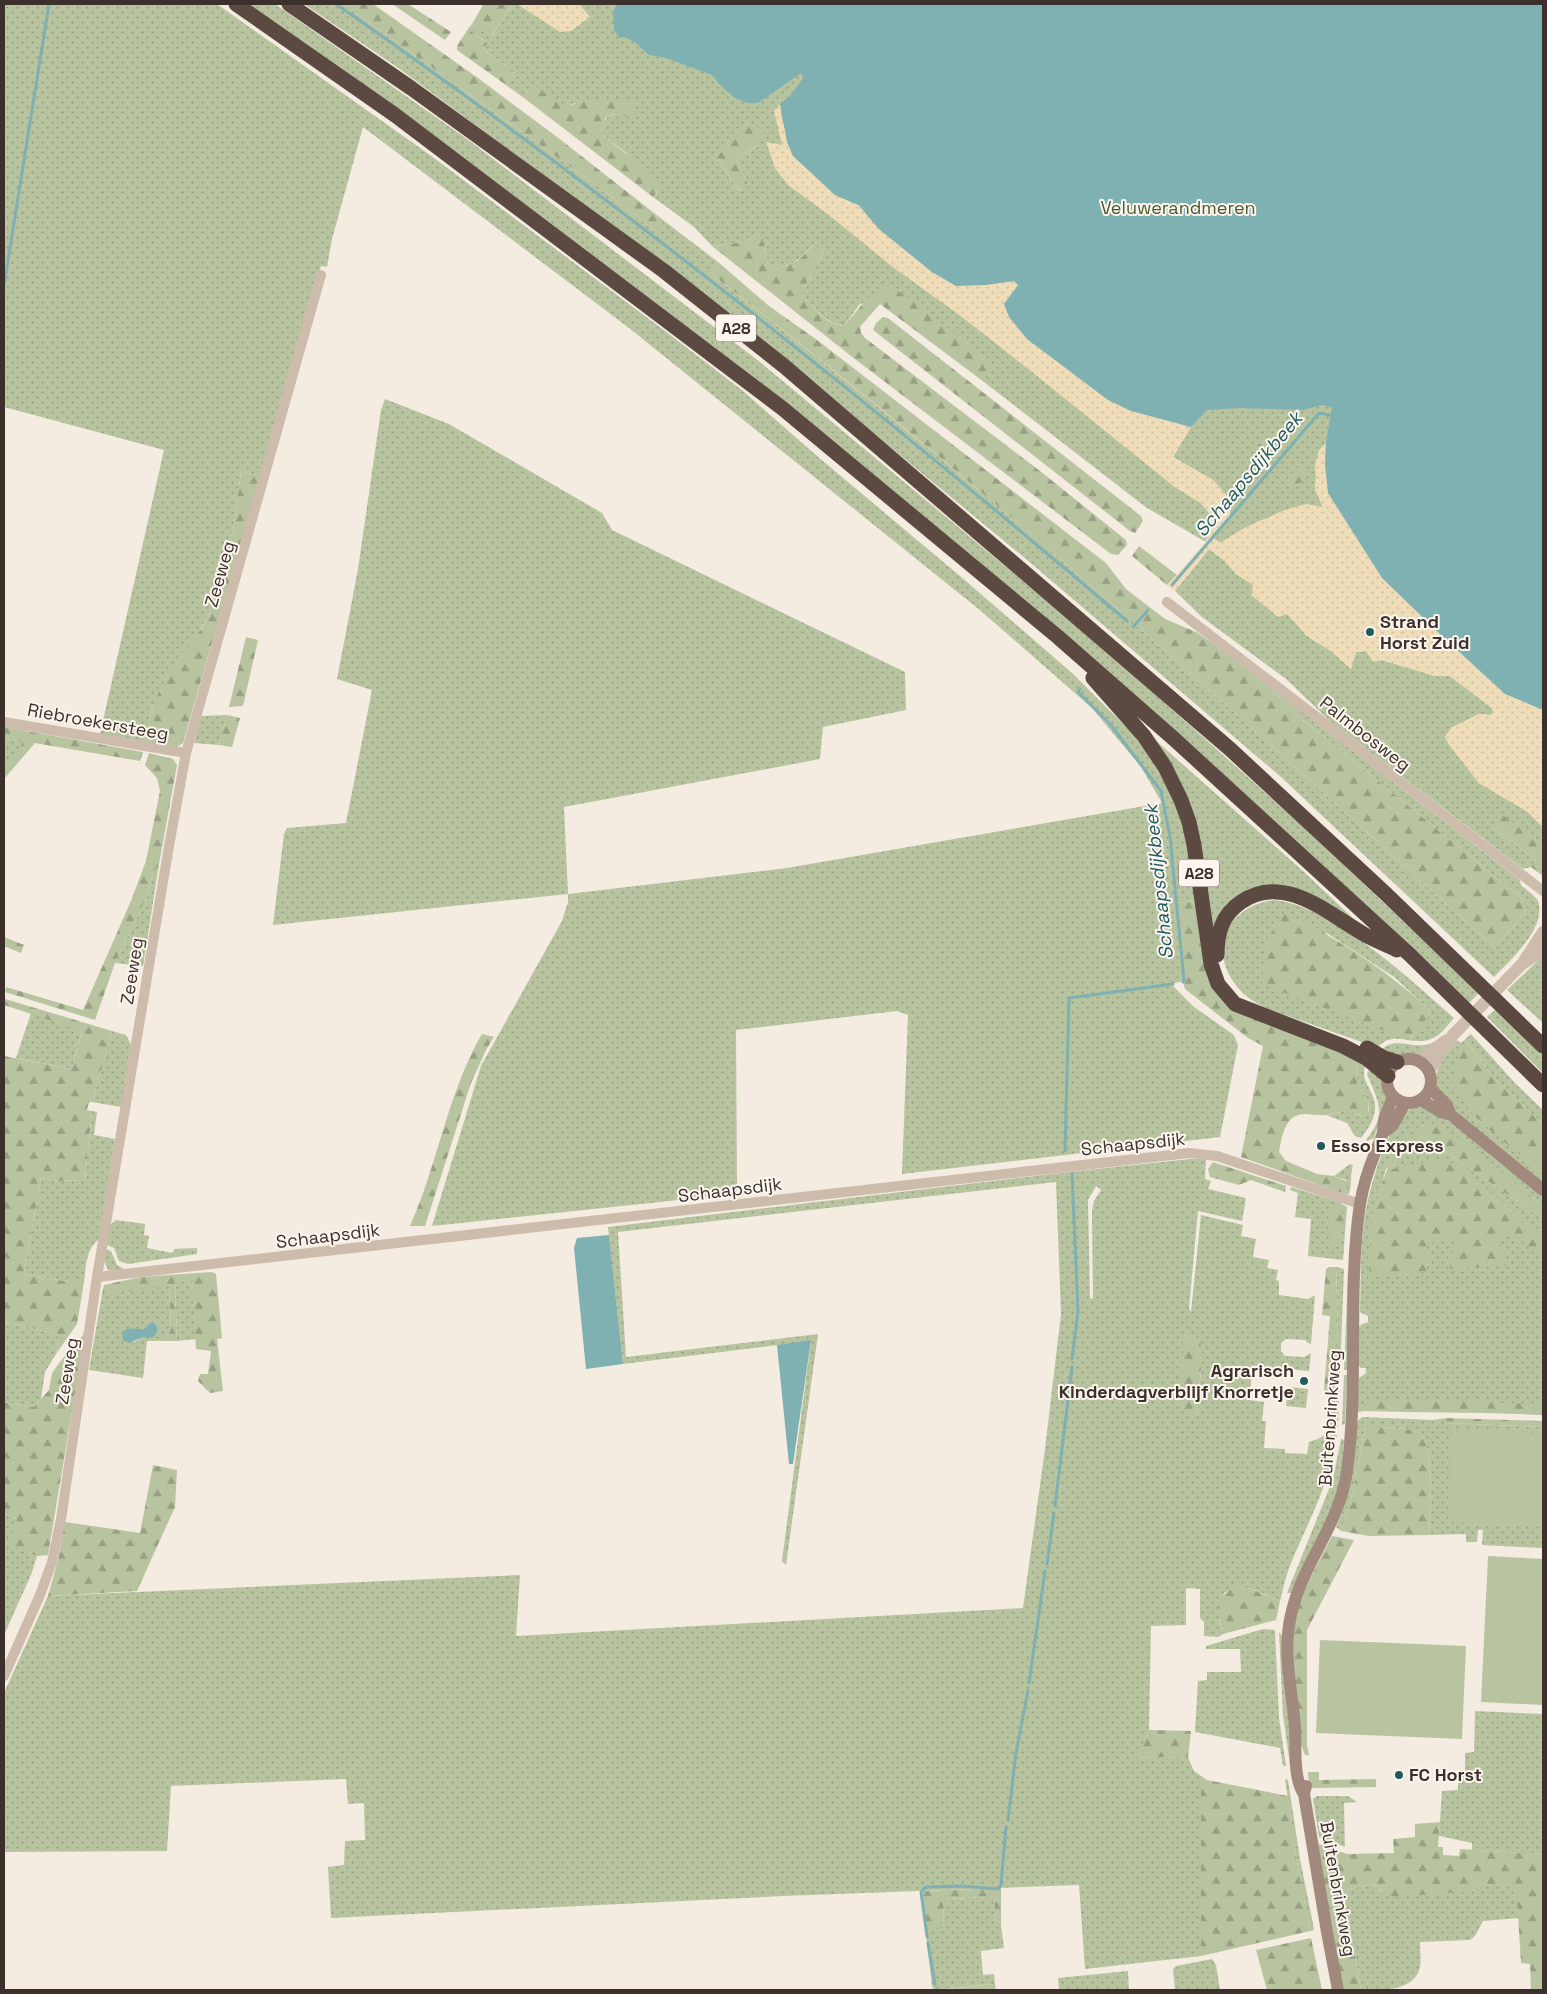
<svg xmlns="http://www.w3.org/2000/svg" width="1547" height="1994" font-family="'Space Grotesk',sans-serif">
<defs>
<pattern id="green-dots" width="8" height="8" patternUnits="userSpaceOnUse" patternTransform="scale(1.25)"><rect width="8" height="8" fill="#b8c4a0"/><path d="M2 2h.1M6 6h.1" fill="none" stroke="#97a083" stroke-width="1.8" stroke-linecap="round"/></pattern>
<pattern id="forest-firs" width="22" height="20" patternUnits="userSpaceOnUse" patternTransform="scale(1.25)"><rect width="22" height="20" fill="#b8c4a0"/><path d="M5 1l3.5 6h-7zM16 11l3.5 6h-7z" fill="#97a083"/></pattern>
<pattern id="sand-dots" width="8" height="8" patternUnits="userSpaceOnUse" patternTransform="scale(1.25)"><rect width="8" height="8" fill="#efdcb8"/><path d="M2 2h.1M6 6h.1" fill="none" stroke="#cebd9e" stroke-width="1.8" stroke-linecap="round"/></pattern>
</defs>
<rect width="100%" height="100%" fill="#f4ebe1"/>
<!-- green -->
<path fill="url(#green-dots)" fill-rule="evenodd" d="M4,4h213l213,151 235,176 78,60 74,65 150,126 105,91 58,58 26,32 11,19 16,43 13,76 -19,2 6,78 -12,3 23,23 40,28 4,10 -18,92 -318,37 6,-159 -11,-4 -161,19 1,161 -20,5 -285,30 49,-160 81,-145 6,-19v-8l-295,31 11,-91 3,-6 59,-5 26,-133 -35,-11 21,-110 23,-159 4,-11 64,25 153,89 10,17 293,142 1,38 -83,17 -3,32 -256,48 4,87 219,-26 375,-65 -21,-36 -49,-59 -111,-97 -352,-283 -266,-201 -31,112 -5,28 -6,-1 -61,210 -19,-5 -7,55 -25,89 -56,91 -9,37 -44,-9 64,-284 -160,-43z
M245,4h30l192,135 293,223 347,289 192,172 180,170 -10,10 -718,-625z
M304,4h39l260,186 52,41 8,-11 55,42 -8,11c137,107 271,217 402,331 129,113 256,229 383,344l31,-37 -2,-11 -232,-189 -22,-24 250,193 1,5c5,5 13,9 17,16 9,26 -27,59 -44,76l-213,-200 -255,-218 -234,-193 -154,-121 -241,-178z
M513,4h1030v706l-228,-245 1,11 -1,13 8,18 -64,14 -39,22 -9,-7 19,-21 1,-14 -18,-21 -40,-23 17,-29 -261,-137 123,96 123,100 26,16 9,11 -4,28 -59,-34 -167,-129 11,-17 -116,-65 -16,8 -15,21c-16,-1 -35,-21 -42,-34l22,-40 -11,-7c-13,13 -22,24 -42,22 -7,-9 -4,-18 -8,-28l-12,-1 -8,4 -31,4 -18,-19 -41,-30 6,-6 -34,-39 -21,-16 -3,-6c2,-11 7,-17 19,-16l-46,-11 -5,3h-5l-31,-21 -9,13 -18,-13 9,-13 -31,-22 2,-8 -18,-13 4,-5 20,12zM763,131l-4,14 -23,14 12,25 -8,6 -3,-1 -20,-33zM1269,441l8,4 -14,16 -1,-19z
M1209,549l16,12 11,13 18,11 33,28 20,23 24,15 20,18 5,-17 10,-1 16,9 53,16h15l42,32 1,4 -2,3 -12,-1 -28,14 -3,15 31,40 49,29 15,15v18l-43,-31 -8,13 44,33 -5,7 -8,2 -193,-148 -44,-42 -84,-62 -27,-26z
M227,715l-8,30 -25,-2 7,-27z
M1135,722l169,150 69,65 -42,-29 -71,-19 -49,55 -14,-107z
M4,739l21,3 -21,24z
M159,864l-16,102 -28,-3 33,-69 5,-21z
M1274,900c57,5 137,80 180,118 -7,7 -12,17 -23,21 -22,8 -37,-11 -55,10l-9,-5 -99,-35c-10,-5 -20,-10 -28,-19 -34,-37 -14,-84 34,-90zM1325,932l69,45 37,34 -5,8 -15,18z
M1543,956v67l-36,-33z
M1496,1009l47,46v18l-56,-56z
M31,1013l51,17 -10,39 -56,-11z
M1451,1028l-12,13 -21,14 -20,2 -18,-5c13,-18 33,-1 52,-9 8,-3 13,-9 19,-15z
M112,1031l14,4 5,10 -10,62 -29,-5z
M1471,1034l43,48 29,28v14l-49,-46 -27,-36 12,78 64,52v11c-18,-15 -106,-80 -107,-99 -2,-17 12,-31 21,-44l4,3z
M1358,1057l9,6c-10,16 7,26 8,42 1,13 -7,24 -14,33l-6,-2 -8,-13 -21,-8 21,-4 16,5 6,-5v-9l-12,-20z
M1371,1066l11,12 5,22 -13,38 -7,3 -1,-1c22,-27 12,-38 1,-66z
M1424,1107l29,17 90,73v9l-64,-52 -27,-19 -30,-10 -36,44 -14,51 153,5 -21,-21 -114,-34 10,-17 22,-17 121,83v190l-179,-1v3l-7,1 2,-34 7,-5v-5h-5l-3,-3v-37l4,-4 6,-2v-6l-8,-4c1,-30 0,-60 4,-89 3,-28 20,-87 39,-109 5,-6 13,-7 21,-7z
M92,1111l5,1 -3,23 21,4 -16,100c-13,10 -13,27 -15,43h-14l-46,-8 17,-96 17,3 27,-1z
M1190,1159h16l-1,20 6,2 -3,8 38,9 -4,23 -44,-10 -9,97 2,4 10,-97 42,10 -2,11 15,3 -3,18 16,3 -2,8 11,2 -2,10 3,1v14l29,4 7,-4 -4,49 -3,-1 -3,-3 -19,-1 -5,4v8l4,5 19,1 7,-4 -2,18 -57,-5 -2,34 14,2 -2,19h4l-2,27 21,1v4l22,1 2,-12 9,-3 6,-4h13c-8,52 -29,86 -48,133 -4,11 -6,22 -9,33 -21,-9 -35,-20 -56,-8l-5,26 4,15 -5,3 -14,-1v-14l-4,-4v-29l-14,-1v37l-35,1 -2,104 -12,28 51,-1 6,14 13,9 -6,2v174l-116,13 -6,-84 -296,11 -452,22 -3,-51 16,-2 1,-24 20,-1 -1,-37 -16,1 -2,-25 -175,7 -4,65 -163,1v-159l44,-97 472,-21 -4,61 507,-28 22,-159 16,-135 -5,-132 -438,50 8,125 192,-23 -32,231 -4,-4 29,-220 -188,23 -15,-137 460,-55zM1096,1186l5,4 -7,11 -2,10 1,87 -3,1 -2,-99zM1183,1335l16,5 3,15 -5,60z
M1350,1164l3,1c-3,10 -1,19 -4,29h-4l2,-10 -1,-4 -12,-4z
M1291,1187l48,15 8,5 -4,53 -35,-4 3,-37 -16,-2 3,-24 -8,-3z
M116,1220l29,4 -1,11 5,1 -2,12 26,5 1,-4 23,-1v6l-69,10 -9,-3 -5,-13 -7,-3 3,-20z
M106,1249l5,2 6,14 10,6 -19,-1 -4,-9z
M1336,1267l8,2 -6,158 -4,1 4,-99z
M1348,1272l2,2 -3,96h-3z
M192,1281l4,58 -19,2 -2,-59z
M167,1285l2,1 2,43 -6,12h-18l-4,37 -54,-8 13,-76zM151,1322l5,2 2,4 -26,15 6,-13 7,-1z
M4,1321l55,14 -3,19 -11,18 -4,27 -7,8 -30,-5z
M1344,1375h3l-2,49 -3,1z
M1288,1387l20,2 -2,19 -20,-2z
M1362,1417l71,3 13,-2v5l97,4v121l-61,-3 1,-15h-5l-1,12h-11v-8l-37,1c1,-20 7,-91 -10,-102 -9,-6 -43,-6 -54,-6l-11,60 -13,44 -5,-4 6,-14 14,-91z
M1341,1439l3,1 -2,32 -5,24 -45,97h-5l46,-114z
M4,1514l13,5 -7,25 27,12 -6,19 -27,60z
M1263,1629l12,1 4,88 7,48h-3l-3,-18 -85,-16 3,-51 9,-1v-8h34l-1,-23h-34v-3z
M1279,1632l4,5 8,101 -1,27 -7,-50z
M1475,1711l68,3v140l-71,-4v-7l-33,-7 3,-45 16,-1v-14l7,-1v-22l9,-1z
M1285,1779l3,1 12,79 14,70 -2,2h-2l-13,-69z
M1317,1796h31l9,6 -13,1 1,44 -26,-10 -6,-38z
M1501,1883h16l2,35 -36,3 -8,15 -5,4 -50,2c0,9 2,23 -2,31 -10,19 -40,17 -57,17l-16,-92 3,-9 26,-5 9,9 97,-3 -1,-5z
M994,1897l2,28h5l3,23 -23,3 2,24 11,-1 1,10 -61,6 -2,-4 -7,-58 18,-1 1,-28z
M1212,1959l4,6 4,25h-45l-2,-21 3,-3z
M1128,1971l1,19h-70l-1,-12z"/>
<!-- forest -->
<path fill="url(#forest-firs)" d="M343,4h30l105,74 83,62 102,80 -8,11 -52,-41z
M392,4h16l43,28 -6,8z
M482,4h31l-22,33 -19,-13 10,-17z
M468,29l19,14 -3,7 31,22 -9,13 -49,-35v-4z
M533,84l32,22h4l12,-5 54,-2v18l-23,-3 -7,4 -4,12 3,6 55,44 3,7 -9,10 -129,-99z
M749,125l11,3 3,4 -3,12 -24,15 12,25c-2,4 -6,6 -11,5l-20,-33z
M756,236l7,3c4,10 1,19 8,28 19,2 30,-8 42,-22l11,7 -22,40c7,13 26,34 42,34l25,-30 6,1 9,-10h9l99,75 -12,17 -100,-75 -20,23 1,6 4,5 175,133 86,69 1,5 -9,10 -7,-1 -260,-198 -139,-110 31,-4z
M718,262l51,44 48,34 289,223 20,26 39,30 31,13 18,12 56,43 22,24 232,189 3,7 -1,4 -31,37c-127,-115 -254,-231 -383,-344 -131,-114 -265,-225 -402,-331z
M883,317l5,1 253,198 2,5 -8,12 -5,-2 -257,-201 3,-7z
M1269,441l9,4 -15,16 -4,-1 -4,-8c2,-8 5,-10 14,-11z
M1301,464l5,4c2,14 -9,18 -21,17l-1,-2z
M241,471l19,5 -77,267 -8,5 -31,-5 9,-37 15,-35 33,-42 8,-14 25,-89z
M1139,546l38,29 -10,10 -35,-29z
M246,637l12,3 -15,66 -14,1z
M227,715l13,3 -8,29 -13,-2z
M4,727l139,25 -3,9 -105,-18 -31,36v-13l20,-24 -20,-3z
M149,753l24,6 4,6 -18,99 -6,9 -5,21 -33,69 -20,57 -90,-28 1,-5 77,23 48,-109 15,-40 14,-70 -3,-13 -12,-13z
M1500,813l43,32v31l-12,-9 5,-7 -44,-33z
M1196,901c3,30 5,59 16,88l146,68 -1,25 12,20 -1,12 -5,2c-18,-6 -20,-4 -38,-1 -6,1 -13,-1 -20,-1 -20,0 -23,22 -26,38l7,9 31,13 17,2 14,6 -3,12 -104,-37 22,-111 -15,-8 -63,-49 -2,-8 -6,-78z
M1285,912c56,29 99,56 146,99 -6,10 -14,23 -25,28l-144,-55 3,-41z
M4,937l20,8 -3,8 -17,-7z
M5,999l107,32 -20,71h-3l-2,8 5,1 -7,69 -27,1 -17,-3 -17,96 46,8h14l-7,42 -21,30 3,-19 -55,-14v-265l68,13 10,-38 -78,-26z
M482,1034l12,3 -8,13 -15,33 -46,143h-15c28,-62 37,-132 72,-192z
M1467,1042l27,36 49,46v48c-32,-26 -71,-50 -91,-88l8,-35z
M1428,1124c27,3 91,63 115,82v13l-121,-83 -22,17 -10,17c18,-6 50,-13 69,-5 5,2 11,8 15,12 25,18 43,44 69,61v22l-29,-25 -11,-2 -5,4 8,19 1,9 -56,4 -3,-15 9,-3 -5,-13 -26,6 3,13 -3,15 -57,5c1,-19 1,-39 3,-58 1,-8 5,-17 7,-26 8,-24 20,-63 49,-69z
M1213,1162l73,24 -1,6 -34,-12 -12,5 -29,-8 -2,-8z
M1332,1204l11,5c-1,11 3,37 -13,35l2,-20 -3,-1z
M1329,1267h7v4l2,58 -4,99 -7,-2 1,-34 -4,-2 6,-74 -8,-1 4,-46z
M212,1272l4,2 6,64 -5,1 6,52 -13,2 -12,-12 2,-7h8l3,-23 -15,-2 -4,-68 -17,2 2,58h-12l6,-12 -2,-43 -67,8 2,-9 37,-8z
M85,1333l-37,222 -11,1 -28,-12 8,-25 -13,-5v-112l30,5 15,-17 3,-17 8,-11z
M1183,1335l17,5 2,15 -5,60 -8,-1 -9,-7z
M1365,1399l178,5v11c-60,-3 -119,-2 -179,-4z
M1446,1418l97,3v6l-97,-4z
M1365,1427c11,0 45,0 54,6 17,11 11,82 10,102l-60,1 -28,-5 13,-44z
M153,1465l24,5 -2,37 -38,84 -89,5 10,-36 7,-38 75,11z
M1332,1536l22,4 -47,90v115l2,10h-4l-4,-11 -9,-73 2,-49 7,-26z
M1238,1586l16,4 26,11 -4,19 -53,14c-6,-23 -10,-38 15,-48z
M1149,1730l42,1 -3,26 -52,1z
M1308,1772h11v8l57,-1v8l-63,1 -4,-3z
M1207,1780l81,16 9,66 13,69 -109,25v-175z
M1440,1822l-2,25h5v8l16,1 1,-7 83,5v136h-12l-1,-26 -9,-1 -5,-80 -37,2 1,5 -84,7 -9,-1 -13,-12 -26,5 -3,9 16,92h-18l-25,-140 1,-6 28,10 47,-1 -1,-14 22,-2v-13z
M1001,1888v37h-5l-2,-28 -50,2 -1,29h-18l-4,-37z
M1311,1938l11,52h-55l-11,-40z
M995,1984l1,6h-58z"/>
<!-- sand -->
<path fill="url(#sand-dots)" d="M517,4h62l11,13 -19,14 -11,1z
M780,104l2,16 53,75 23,10 21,24 53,43 53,13 29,-4 4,4 9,54 104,72 60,16 -18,30 40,23 18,21 -1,13 -19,22 9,7 24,-15 41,-18 21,-6 17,3 -8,-18 1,-13 -1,-11 4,-15 7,-7 -1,22 180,229 38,16v117l-15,-15 -49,-29 -31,-40 -3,-6 6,-9 28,-14 12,1 2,-3 -1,-4 -42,-32h-15l-53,-16 -9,2 -7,-11 -10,1 -5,17 -20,-18 -24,-15 -20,-22 -9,3 -27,-22 2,-10 -17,-11 -11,-13 -16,-12 -34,42 -8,-6 39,-43 4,-28 -9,-11 -26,-16 -203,-163 -78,-56 -65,-53 -41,-30 -13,-17 -9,-26 16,3 -8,-34z"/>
<!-- pitch -->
<path fill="#b8c4a0" d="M1452,1429l91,4v94l-95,-5z
M1488,1556l55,3v146l-62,-3z
M1320,1640l146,6 -4,93 -146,-6z"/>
<!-- water -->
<path fill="#7fb0b2" d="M617,4h926v706l-38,-16 -62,-57 -61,-59 -54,-85 -3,-28 1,-22 6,-36 -10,-2 -19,5 -64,-2 -32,2 -16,17 -60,-16 -23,-11 -81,-61 -18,-22 -5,-13 14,-19 -4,-4 -29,4 -29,1 -24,-14 -53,-43 -20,-24 -24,-10 -42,-39 -6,-14 -7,-38 10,-8 13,-18 -2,-5 -43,30h-10l-13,-5 -14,-12 -9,-11 -46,-17 -17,-3 -13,-12 -11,-6 -5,1 -6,-8 -1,-18z
M609,1235l14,129 -37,5 -12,-121 3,-10z
M151,1322l5,2c3,6 1,10 -4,14l-9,-1 -14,6 -6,-3 -1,-6c5,-9 13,-4 22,-5z
M811,1340l-18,124h-4l-12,-119z"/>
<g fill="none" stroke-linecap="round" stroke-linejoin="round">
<!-- stream -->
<path stroke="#7fb0b2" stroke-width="3" d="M336,4c275,191 536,400 791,617
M4,285l45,-281
M1172,585l147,-172 11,2
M1133,627l15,-17
M1080,689l-2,3 33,33 50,66 9,46 14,143 -1,2
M1065,1151l4,-153 104,-14
M1072,1174l6,137 -6,48
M1055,1506l17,-139
M1047,1564l7,-51
M1029,1683l16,-112
M1008,1820l8,-67 12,-63
M927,1936l-6,-44 5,-5 36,-1 36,3 3,-4 5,-58
M928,1943l7,41"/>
<!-- minor -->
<path stroke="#cdbbac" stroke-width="10" d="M1167,602l376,289
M4,722l182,31
M97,1277l1092,-124 28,3 143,48
M4,1676l36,-81 12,-33 9,-43 36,-242 72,-431 17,-93 135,-478"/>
<!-- tertiary -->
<path stroke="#cdbbac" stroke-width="12" d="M1524,963l19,-13
M1419,1061l26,-20
M1429,1071l24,-36 69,-71 21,-32"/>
<!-- secondary -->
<path stroke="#a18a7d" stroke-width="12" d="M1387 1081a22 22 0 1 1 44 0a22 22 0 1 1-44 0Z
M1430,1088l16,16 5,11 92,75
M1421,1100l20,12 10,3
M1383,1133l10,-8 12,-22
M1306,1786l-2,8 23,138 11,58
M1304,1794c-11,-15 -8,-48 -9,-67 -3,-38 -13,-74 -4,-112 11,-52 48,-88 56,-144 12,-87 0,-180 13,-267 3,-18 8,-34 15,-51 2,-7 7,-14 8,-21 1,-4 0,-8 1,-11 2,-9 7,-17 9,-25"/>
<!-- motorway -->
<path stroke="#5c4a42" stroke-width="15" d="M236,4l159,111 387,293 276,229 115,101 237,217 133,130
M289,4l122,84 253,183 120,95 446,383 156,145 157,152
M1093,678l51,58 21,31 16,33 8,22 5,23 17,119 7,20 17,20 108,42 23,12 22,18
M1217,955c0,-22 5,-40 24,-53 42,-29 85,10 121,31 11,7 23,11 35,17
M1367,1048l17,10 13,4"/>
</g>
<!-- markers -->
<g fill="#1f5a5e" stroke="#fbf5ee" stroke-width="2">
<circle cx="1370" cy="632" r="5"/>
<circle cx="1321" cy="1146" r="5"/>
<circle cx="1304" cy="1381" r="5"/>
<circle cx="1399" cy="1775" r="5"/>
</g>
<g text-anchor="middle" stroke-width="4" stroke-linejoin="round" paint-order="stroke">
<!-- shield labels -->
<g fill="#fbf5ee" stroke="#756b66" stroke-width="1">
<rect x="716" y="314.5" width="40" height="27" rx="4"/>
<rect x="1179" y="859.5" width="40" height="27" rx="4"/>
</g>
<g font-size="16" font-weight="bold" fill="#3b302b">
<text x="736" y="334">A28</text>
<text x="1199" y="879">A28</text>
</g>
<!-- park labels -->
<g font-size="18" fill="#4a5a2e" stroke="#fbf5ee">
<text x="1178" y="214">Veluwerandmeren</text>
</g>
<!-- street labels -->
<g font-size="18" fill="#3b302b" stroke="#fbf5ee">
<text transform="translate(220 574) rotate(-74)" y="6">Zeeweg</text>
<text transform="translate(98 722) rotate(10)" y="6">Riebroekersteeg</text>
<text transform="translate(1365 734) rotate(38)" y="6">Palmbosweg</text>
<text transform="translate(132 971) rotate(-81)" y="6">Zeeweg</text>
<text transform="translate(1133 1144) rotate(-6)" y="6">Schaapsdijk</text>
<text transform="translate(730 1190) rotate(-7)" y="6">Schaapsdijk</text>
<text transform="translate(328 1236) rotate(-7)" y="6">Schaapsdijk</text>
<text transform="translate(67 1371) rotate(-81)" y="6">Zeeweg</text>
<text transform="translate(1330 1418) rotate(-86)" y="6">Buitenbrinkweg</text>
<text transform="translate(1338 1889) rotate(80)" y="6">Buitenbrinkweg</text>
</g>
<!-- poi labels -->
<g font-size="18" font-weight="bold" fill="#3b302b" stroke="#fbf5ee" text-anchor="start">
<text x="1380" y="628">Strand<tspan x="1380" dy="21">Horst Zuid</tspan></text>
<text x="1331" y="1152">Esso Express</text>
<text x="1294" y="1377" text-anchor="end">Agrarisch<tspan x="1294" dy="21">Kinderdagverblijf Knorretje</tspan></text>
<text x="1409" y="1781">FC Horst</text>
</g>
<!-- water labels -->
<g font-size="19" font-style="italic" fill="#1f5a5e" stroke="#fbf5ee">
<text transform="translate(1248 474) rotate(-50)" y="7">Schaapsdijkbeek</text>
<text transform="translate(1158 882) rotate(-96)" y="7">Schaapsdijkbeek</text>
</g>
</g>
<!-- border -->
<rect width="1547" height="1994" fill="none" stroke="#3b302b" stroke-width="10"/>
</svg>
